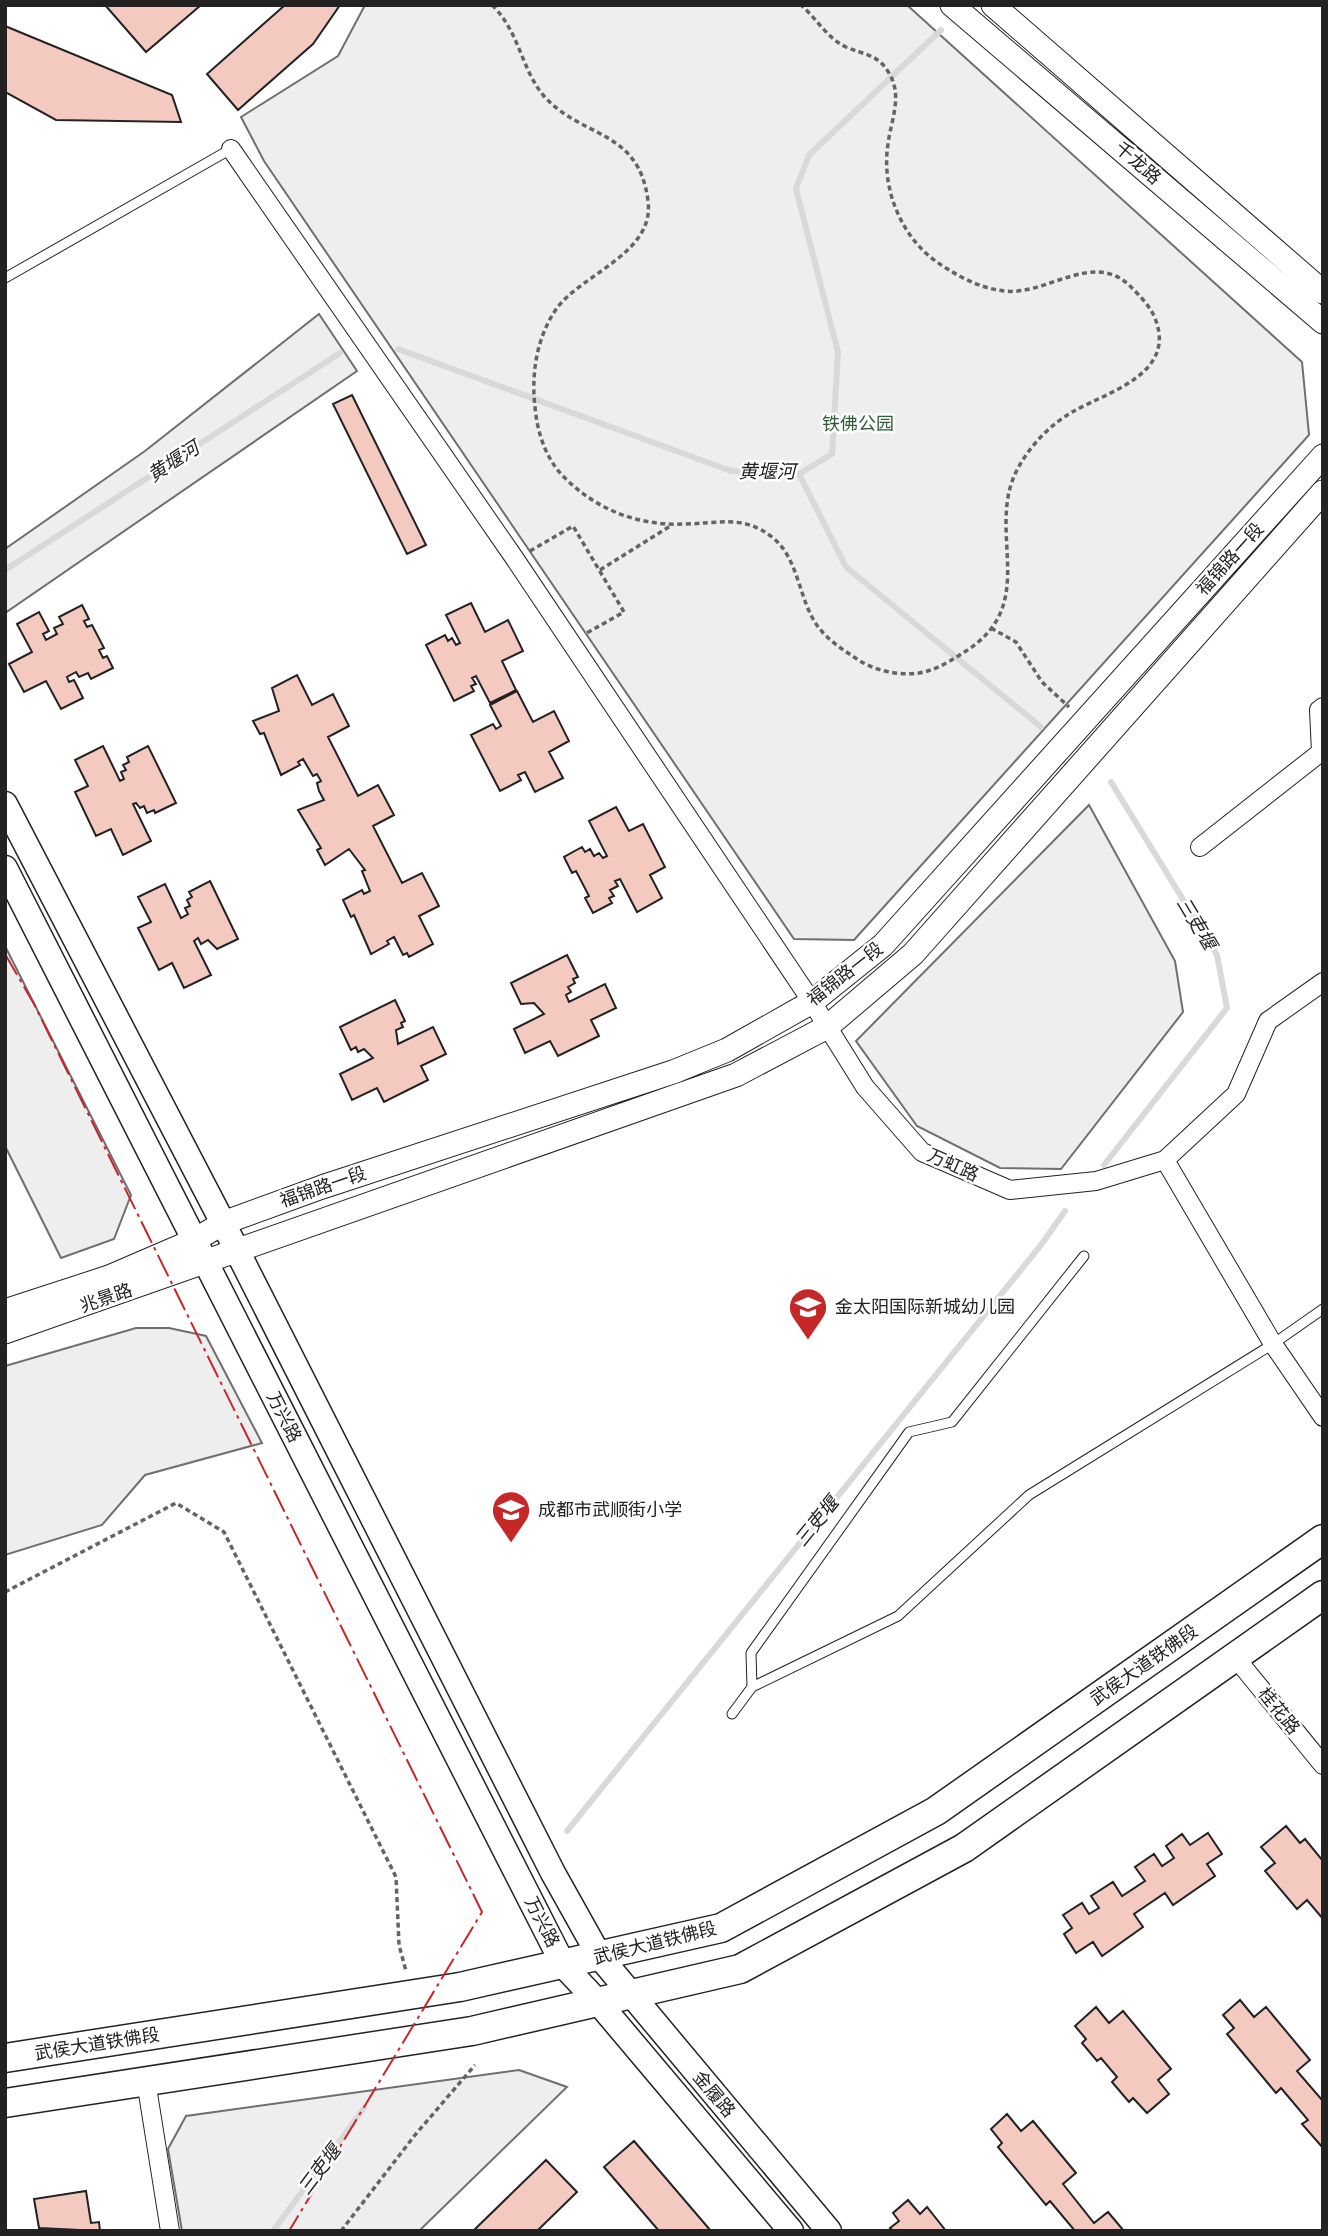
<svg xmlns="http://www.w3.org/2000/svg" width="1328" height="2236" font-family="'Fira Sans Condensed','Noto Sans SC',sans-serif">
<rect width="100%" height="100%" fill="#fff"/>
<!-- green -->
<path fill="#eee" stroke="#6f6f6f" stroke-width="2" d="M365,5h542l395,357 7,73 -455,505 -60,-1 -530,-778 -23,-44 97,-61z
M319,314l38,57 -352,242v-64l140,-98z
M1089,805l86,156 8,51 -122,157 -61,-1 -83,-42 -61,-85z
M5,946l126,249 -17,44 -53,19 -56,-112z
M136,1328h33l37,8 56,107 -117,32 -43,50 -97,30v-189z
M519,2070l48,17 -148,144h-237l-14,-82 18,-33z"/>
<g fill="none" stroke-linecap="round" stroke-linejoin="round">
<!-- stream -->
<path stroke="#d9d9d9" stroke-width="6" d="M398,349l333,122 68,3 33,-20 6,-102 -42,-163 13,-34 132,-125
M799,474l47,93 195,160
M5,570l335,-217
M1104,1165l123,-157 -10,-53 -106,-173
M567,1831l474,-586 24,-34
M273,2231l91,-123"/>
</g>
<!-- building -->
<path fill="#f3c9c0" stroke="#222" stroke-width="2" d="M105,5h96l-55,47z
M285,5h55l-27,39 -75,66 -31,-36z
M5,26l167,69 9,27 -125,-2 -51,-28z
M352,395l74,150 -19,9 -74,-150z
M471,603l14,29 23,-12 15,31 -21,10 14,29 -26,13 -14,-27 -4,2 4,6 -5,2 3,5 -20,10 -28,-56 19,-10 3,6 4,-3 4,7 4,-2 -14,-28z
M82,605l7,14 -5,2 3,6 5,-2 12,23 -5,2 4,8 4,-2 6,12 -22,11 -3,-6 -9,4 -3,-5 -9,5 2,5 5,-2 9,18 -22,11 -15,-28 -22,11 -15,-28 23,-12 -15,-28 22,-12 10,19 -6,3 3,6 11,-6 -3,-6 9,-4 -4,-7z
M297,675l15,30 21,-11 16,32 -21,11 30,59 20,-11 16,30 -21,11 29,57 20,-10 17,33 -20,10 14,28 -24,13 -2,-4 -4,2 -9,-18 -7,4 2,3 -18,10 -17,-39 -3,2 -8,-17 19,-10 2,4 6,-3 -8,-20 3,-1 -16,-21 -24,16 -8,-15 4,-2 -23,-38 26,-10 -5,-9 -2,-8 4,-2 -4,-7 -4,2 -10,-17 -5,3 2,3 -19,10 -17,-42 -4,1 -7,-13 26,-10 -7,-23z
M517,691l16,31 21,-11 15,30 -20,11 14,26 -28,14 -10,-20 -7,3 3,5 -21,11 -29,-56 22,-11 3,5 5,-3 -11,-21z
M103,746l17,35 4,-2 -3,-7 5,-2 -3,-5 6,-3 -2,-5 21,-11 28,57 -21,10 -1,-3 -7,3 -3,-7 -4,2 -4,-5 -3,1 18,37 -28,14 -12,-26 -15,7 -21,-44 13,-6 -13,-26z
M616,807l13,24 14,-7 22,43 -15,8 12,23 -25,14 -17,-33 -5,2 3,5 -8,4 4,6 -5,2 3,5 -19,10 -8,-15 4,-2 -13,-25 -4,2 -8,-16 18,-10 3,5 5,-3 4,7 5,-3 4,5 4,-2 -18,-35z
M210,881l28,58 -21,10 -9,-9 -7,4 -3,-6 -4,3 17,34 -27,13 -12,-25 -13,7 -21,-42 13,-6 -13,-25 27,-13 16,34 7,-4 -3,-6 5,-2 -3,-6 5,-3 -3,-5z
M567,955l11,22 -5,2 2,4 -7,4 3,5 -5,3 3,7 36,-18 11,24 -25,12 8,16 -41,20 -8,-15 -25,12 -11,-24 30,-15 -10,-11 -13,1 -10,-21z
M395,1000l10,21 -4,2 2,4 -7,3 2,14 35,-17 13,27 -25,12 7,14 -44,22 -7,-14 -25,12 -12,-26 33,-16 -9,-9 -6,3 -2,-5 -5,3 -11,-23z
M1286,1826l14,17 5,-4 18,22v58l-16,-19 -10,9 -32,-38 10,-8 -14,-16z
M1208,1833l14,21 -15,10 8,12 -42,29 -8,-12 -31,21 9,13 -41,29 -9,-14 -17,11 -12,-19 8,-6 -9,-13 19,-12 7,11 10,-6 -8,-12 22,-14 9,14 23,-15 -10,-14 19,-13 8,12 12,-8 -8,-12 16,-12 8,11z
M1240,2000l14,17 12,-10 44,53 -13,11 26,30v47l-21,-24 6,-4 -27,-32 -5,5 -49,-59 7,-6 -11,-13z
M1096,2007l13,16 14,-12 48,58 -13,11 11,14 -22,19 -14,-15 -4,4 -17,-20 5,-5 -16,-19 -4,3 -15,-18 4,-4 -11,-13z
M1007,2114l14,17 12,-10 43,52 -13,11 31,39 14,-11 16,19h-49l-25,-30 -4,4 -48,-58 4,-4 -11,-14z
M634,2141l77,90h-52l-55,-64z
M546,2160l31,32 -40,39h-64z
M86,2191l5,32 8,-1 1,9 -61,-3 -5,-29z
M908,2200l12,14 7,-7 19,24h-53l-3,-3 9,-7 -6,-8z"/>
<g fill="none" stroke-linecap="round" stroke-linejoin="round">
<!-- service casing -->
<g stroke="#222" stroke-width="11">
<path id="service" d="M5,278l226,-129
M752,1687l-1,-34 158,-221 43,-10 132,-166
M732,1714l20,-27 146,-71 131,-121 244,-151 50,-35"/>
</g>
<!-- minor casing -->
<g stroke="#222" stroke-width="20">
<path id="minor" d="M231,149l284,410 297,443 53,85 57,65 88,38 86,-9 69,-21
M1200,847l121,-95 -2,-42 4,-3
M1323,982l-55,39 -32,73 -71,66 108,184 50,73
M1235,1657l88,108
M146,2081l24,150"/>
</g>
<!-- tertiary casing -->
<g stroke="#222" stroke-width="25">
<path id="tertiary" d="M952,5l371,317
M993,5l330,287
M5,1311l104,-34 86,-37 28,-17 99,-36 351,-115 54,-22 85,-48 71,-57 440,-489
M5,1332l731,-257 91,-48 86,-73 410,-462"/>
</g>
<!-- secondary casing -->
<g stroke="#222" stroke-width="27">
<path id="secondary" d="M5,804l218,419 330,650 47,84 229,274
M5,868l559,1098 34,36 193,229"/>
</g>
<!-- primary casing -->
<g stroke="#222" stroke-width="31">
<path id="primary" d="M5,2058l455,-71 261,-59 215,-117 387,-272
M5,2103l467,-72 268,-62 224,-121 359,-253"/>
</g>
<!-- path -->
<path stroke="#646464" stroke-width="3.5" stroke-dasharray="5 3.5" stroke-linecap="butt" d="M492,5c27,26 29,63 51,90 38,44 96,33 105,106 7,52 -66,73 -91,107 -20,28 -26,65 -22,99 2,24 10,49 26,67 32,34 75,52 122,50 33,0 60,-10 89,13 28,22 26,64 47,91 11,14 26,23 41,33 17,10 39,15 59,12 18,-3 33,-13 47,-22 75,-48 19,-119 51,-181 13,-25 34,-46 57,-59 34,-19 101,-37 82,-90 -4,-13 -16,-25 -25,-34 -37,-38 -84,9 -127,4 -25,-3 -47,-15 -67,-29 -36,-25 -56,-74 -49,-118 3,-24 15,-48 1,-71 -11,-19 -25,-18 -43,-26 -18,-8 -30,-29 -45,-42
M530,551l43,-25 51,86 -39,22
M600,570l72,-45
M991,628l25,14 26,40 27,25
M5,1592l171,-89 48,29 172,345 3,68 7,26
M341,2231l74,-96 60,-70"/>
<!-- service -->
<use href="#service" stroke="#fff" stroke-width="9"/>
<!-- minor -->
<use href="#minor" stroke="#fff" stroke-width="18"/>
<!-- tertiary -->
<use href="#tertiary" stroke="#fff" stroke-width="23"/>
<!-- secondary -->
<use href="#secondary" stroke="#fff" stroke-width="24"/>
<!-- primary -->
<use href="#primary" stroke="#fff" stroke-width="28"/>
<!-- power -->
<path stroke="#c62828" stroke-width="2" stroke-dasharray="24 5 3.5 5" stroke-linecap="butt" d="M5,954l29,50 448,908 -193,319"/>
</g>
<!-- icons -->
<defs>
<g id="school-pin" transform="scale(2.0125)"><path d="M0 17L-7.5 6A9.5 9.5 0 1 1 7.5 6Z" fill="#c62828" stroke="#fff"/><path d="M0-5L7-2L0 1L-7-2ZM-4 1L0 2.5L4 1V4Q0 6-4 4Z" fill="#fff"/></g>
</defs>
<g fill-rule="evenodd">
<use href="#school-pin" x="808" y="1307"/>
<use href="#school-pin" x="511" y="1510"/>
</g>
<g text-anchor="middle" stroke-width="5" stroke-linejoin="round" paint-order="stroke">
<!-- street labels -->
<g font-size="18" fill="#222" stroke="#fff">
<text transform="translate(1138 163) rotate(41)" y="6">千龙路</text>
<text transform="translate(1230 559) rotate(-48)" y="6">福锦路一段</text>
<text transform="translate(845 974) rotate(-38)" y="6">福锦路一段</text>
<text transform="translate(953 1165) rotate(24)" y="6">万虹路</text>
<text transform="translate(323 1187) rotate(-19)" y="6">福锦路一段</text>
<text transform="translate(106 1298) rotate(-19)" y="6">兆景路</text>
<text transform="translate(284 1417) rotate(63)" y="6">万兴路</text>
<text transform="translate(1144 1665) rotate(-35)" y="6">武侯大道铁佛段</text>
<text transform="translate(1279 1711) rotate(51)" y="6">桂花路</text>
<text transform="translate(542 1922) rotate(63)" y="6">万兴路</text>
<text transform="translate(655 1943) rotate(-14)" y="6">武侯大道铁佛段</text>
<text transform="translate(97 2044) rotate(-9)" y="6">武侯大道铁佛段</text>
<text transform="translate(714 2094) rotate(50)" y="6">金履路</text>
</g>
<!-- park labels -->
<g font-size="18" fill="#2f5e38" stroke="#fff">
<text x="858" y="430">铁佛公园</text>
</g>
<!-- poi labels -->
<g font-size="18" fill="#222" stroke="#fff" text-anchor="start">
<text x="835" y="1313">金太阳国际新城幼儿园</text>
<text x="538" y="1516">成都市武顺街小学</text>
</g>
<!-- water labels -->
<g font-size="19" font-style="italic" fill="#222" stroke="#fff">
<text transform="translate(173 461) rotate(-33)" y="7">黄堰河</text>
<text x="767" y="478">黄堰河</text>
<text transform="translate(1197 923) rotate(59)" y="7">三吏堰</text>
<text transform="translate(816 1521) rotate(-51)" y="7">三吏堰</text>
<text transform="translate(319 2169) rotate(-53)" y="7">三吏堰</text>
</g>
</g>
<!-- border -->
<rect width="1328" height="2236" fill="none" stroke="#222222" stroke-width="14"/>
</svg>
